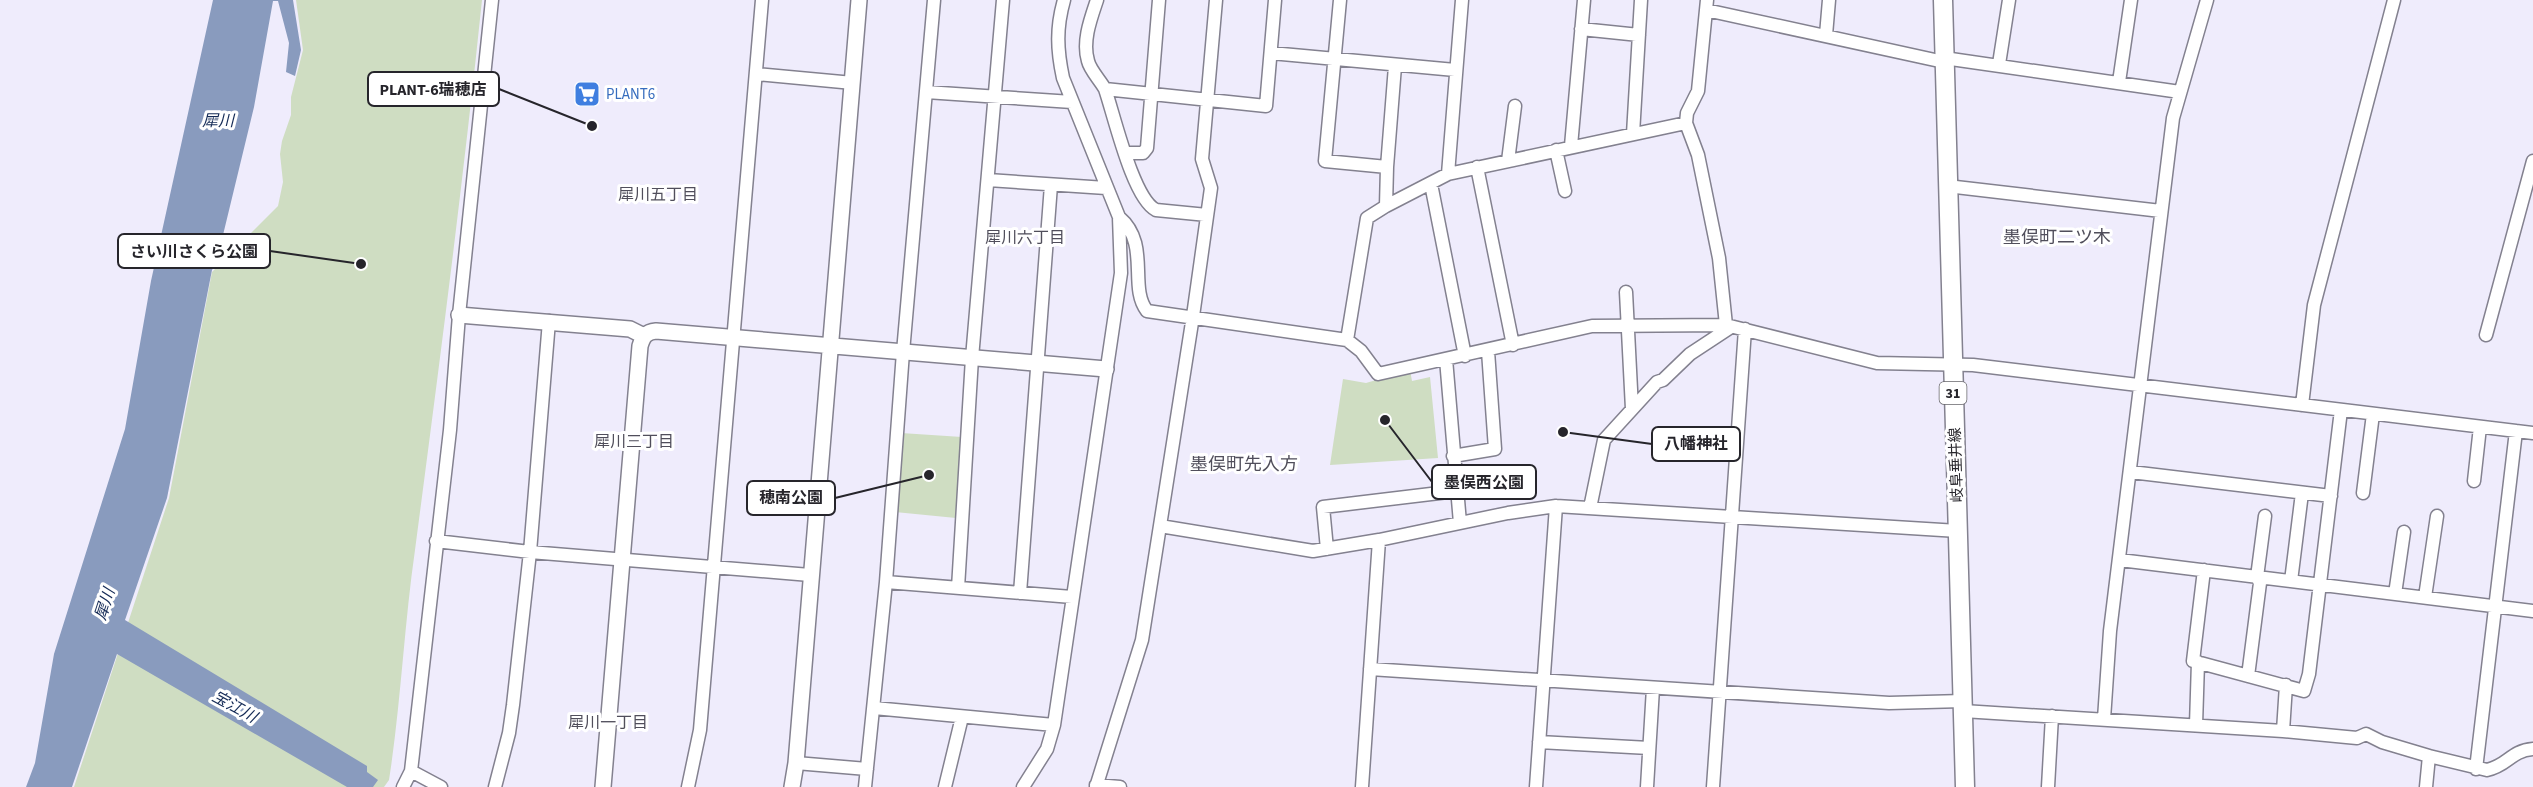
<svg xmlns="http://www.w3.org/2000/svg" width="2533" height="787" font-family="'Source Sans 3','Noto Sans JP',sans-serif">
<rect width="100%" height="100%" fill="#efecfc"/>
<!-- green -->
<path fill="#cfddc2" d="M296,0h186c-19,184 -43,367 -67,550 -11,76 -14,153 -26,230l-5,7h-310l95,-289 43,-226 66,-66 5,-24 -3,-28 2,-13 9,-26v-18l12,-47z
M1410,370l2,11 18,-4 8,81 -108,7 13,-86 23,4z
M901,433l61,4 -6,81 -61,-6z"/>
<!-- water -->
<path fill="#899bbe" d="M213,0h80l8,50 -6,26 -9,-4 3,-29 -11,-42h-5l-19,106 -31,128 5,9 -16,26 -45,228 -42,122 242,146v6l11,8 -5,7h-26l-230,-133 -45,133h-46l9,-24 19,-109 71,-225 26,-148z"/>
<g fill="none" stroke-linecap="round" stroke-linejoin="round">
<!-- minor casing -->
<g stroke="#83818f" stroke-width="15">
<path id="minor" d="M1097,0c-6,18 -15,41 -9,61 2,9 12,19 17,28l161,17 9,-106
M1340,0l-15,161 62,6 -1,39 62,-32 238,-51
M1707,0l-9,91 -11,22 -1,10 12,32 21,103 7,67
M1706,10l238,52
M1581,29l58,6
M1826,35l3,-35
M1271,53l184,17
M1944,58l236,34
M1999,64l10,-64
M756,74l97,9
M2119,82l12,-82
M1105,89c9,26 28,110 51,121l51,5
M926,92l146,10
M1633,134l8,-134
M1571,146l13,-146
M1556,150l9,41
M1126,153h17l4,-5 12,-148
M1508,161l7,-55
M1387,167l8,-101
M1477,167l36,178
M1448,174l14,-174
M988,180l118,8
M1431,184l34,172
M1947,186l214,25
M1119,217c32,27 9,70 28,94l200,29 14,11 17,23 214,-48 134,-1 151,38 96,2 560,68
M1626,292l6,117
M2486,335l47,-174
M1347,340l20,-122 19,-12
M1446,359l14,164
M2302,405l12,-100 80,-305
M1453,456l42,-7 -7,-98
M2131,472l200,24
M2474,481l6,-54
M2363,493l10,-79
M1590,508l14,-68 53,-58 6,-2 27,-26 41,-27
M1160,526l153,25 66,-11
M436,541l94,11 280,23
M1327,549l-4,-42 133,-16
M2120,560l413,51
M2204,570l-11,91 111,30 5,-17 32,-264
M2291,581l11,-88
M886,582l186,15
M958,588l14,-230 31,-358
M1020,593l31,-408
M2395,594l9,-62
M2425,597l12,-81
M1370,669l519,34 74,-2
M2248,676l12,-93 -3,-6 8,-61
M874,708l180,17
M1963,711l320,20 3,-46
M2104,719l6,-88 63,-513 34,-118
M2196,725l2,-63
M2283,731l74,7 9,-4 16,8 47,14
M1539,742l110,6
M796,763l71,6
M2476,769l40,-338
M411,771l30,16
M1096,785l24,2
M403,787l8,-16 39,-341 9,-115 33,-315
M495,787l14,-54 4,-28 17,-153 19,-231
M688,787l12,-57 62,-730
M865,787l21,-205 17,-230 31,-352
M945,787l17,-70
M1023,787l24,-38 7,-24 67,-452 -2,-56 -56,-139c-6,-28 -7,-50 1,-78
M1096,787l46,-147 51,-324 18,-128 -9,-29 14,-159
M1362,787l17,-247 129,-27 48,-7 402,25
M1536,787l20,-281
M1647,787l6,-99
M1713,787l32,-458
M2048,787l4,-71
M2426,787l3,-31 58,14c22,-5 23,-19 46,-21"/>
</g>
<!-- tertiary casing -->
<g stroke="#83818f" stroke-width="18">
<path id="tertiary" d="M459,315l171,14 14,7
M603,787l37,-441c3,-10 6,-14 16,-15l450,38
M792,787l4,-24 63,-763"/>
</g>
<!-- primary casing -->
<g stroke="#83818f" stroke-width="21">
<path id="primary" d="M1943,0l22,787"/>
</g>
<!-- minor -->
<use href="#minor" stroke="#fff" stroke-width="12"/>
<!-- tertiary -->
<use href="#tertiary" stroke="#fff" stroke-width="15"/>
<!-- primary -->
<use href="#primary" stroke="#fff" stroke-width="18"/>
</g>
<!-- icons -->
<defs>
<g id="supermarket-square" transform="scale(1.35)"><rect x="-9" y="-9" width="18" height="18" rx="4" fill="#3f7fe0" stroke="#fff"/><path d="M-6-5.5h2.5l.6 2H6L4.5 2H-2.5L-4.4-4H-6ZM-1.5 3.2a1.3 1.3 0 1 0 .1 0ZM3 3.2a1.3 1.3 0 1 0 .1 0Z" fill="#fff"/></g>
</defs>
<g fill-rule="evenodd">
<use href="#supermarket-square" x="587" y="94"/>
</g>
<g text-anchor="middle" stroke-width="6" stroke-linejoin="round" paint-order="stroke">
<!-- shield labels -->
<rect fill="#fff" stroke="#67666b" stroke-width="1.5" x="1939.5" y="382" width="27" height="22" rx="4.5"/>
<g font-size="14" font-weight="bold" fill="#26252b">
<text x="1953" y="398">31</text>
</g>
<!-- shop labels -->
<g font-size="15" fill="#366cbe" stroke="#fff" text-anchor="start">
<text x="606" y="99">PLANT6</text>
</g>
<!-- street labels -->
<g font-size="15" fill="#26252b" stroke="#fff">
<text transform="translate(1956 465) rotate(-92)" y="5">岐阜垂井線</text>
</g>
<!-- water labels -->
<g font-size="16" font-style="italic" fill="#132955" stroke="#fff">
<text x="218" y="126">犀川</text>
<text transform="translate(104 604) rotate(-72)" y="6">犀川</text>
<text transform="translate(235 706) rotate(29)" y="6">宝江川</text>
</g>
<!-- neighbourhood labels -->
<g font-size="16" fill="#504e5b" stroke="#fff">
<text x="658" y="200">犀川五丁目</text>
<text x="1025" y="243">犀川六丁目</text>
<text x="634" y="447">犀川三丁目</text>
<text x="608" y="728">犀川一丁目</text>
</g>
<!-- quarter labels -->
<g font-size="18" fill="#504e5b" stroke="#fff">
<text x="2057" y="243">墨俣町二ツ木</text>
<text x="1244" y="470">墨俣町先入方</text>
</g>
</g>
<!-- callouts -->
<path fill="none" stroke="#26252b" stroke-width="2" d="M592 126L499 89M361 264L270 251M1563 432L1652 444M1385 420L1432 482M929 475L835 498"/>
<g fill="#26252b" stroke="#fff" stroke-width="2">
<circle cx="592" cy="126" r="6"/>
<circle cx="361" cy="264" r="6"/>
<circle cx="1563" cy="432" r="6"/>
<circle cx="1385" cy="420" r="6"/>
<circle cx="929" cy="475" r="6"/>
</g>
<g fill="#fff" stroke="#26252b" stroke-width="2">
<rect x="368" y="72" width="131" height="34" rx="6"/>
<rect x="118" y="234" width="152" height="34" rx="6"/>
<rect x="1652" y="427" width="88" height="34" rx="6"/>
<rect x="1432" y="465" width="104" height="34" rx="6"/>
<rect x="747" y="481" width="88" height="34" rx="6"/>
</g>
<g font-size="16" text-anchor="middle" font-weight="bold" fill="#26252b">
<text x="433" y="95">PLANT-6瑞穂店</text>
<text x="194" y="257">さい川さくら公園</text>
<text x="1696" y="449">八幡神社</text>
<text x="1484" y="488">墨俣西公園</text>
<text x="791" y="503">穂南公園</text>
</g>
</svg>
